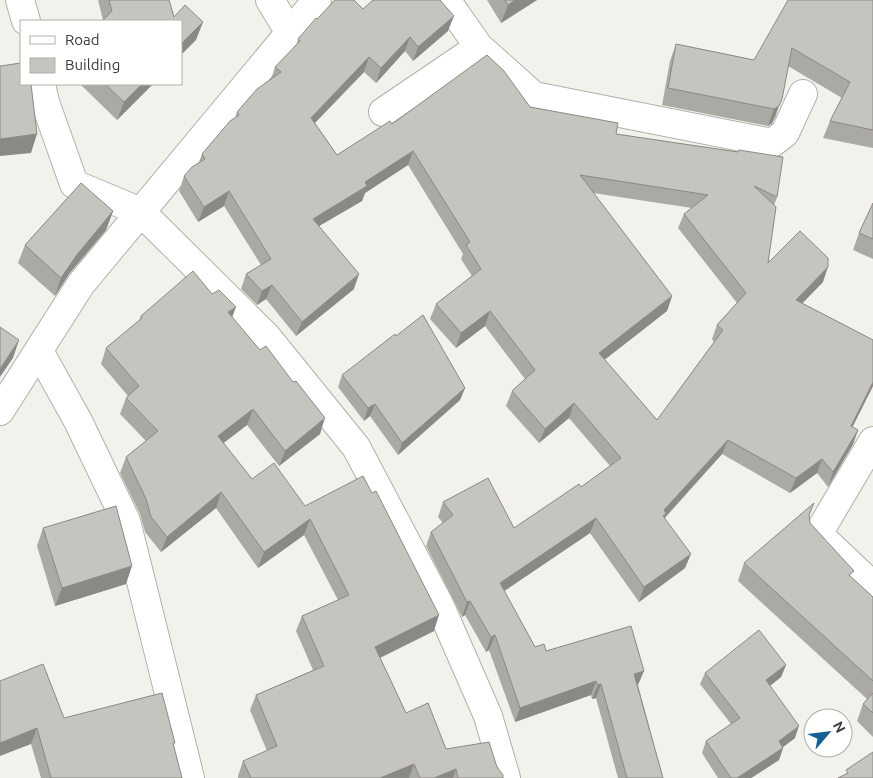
<svg xmlns="http://www.w3.org/2000/svg" width="873" height="778" font-family="Ubuntu,sans-serif">
<rect width="100%" height="100%" fill="#f3f1eb"/>
<g fill="none" stroke-linecap="round" stroke-linejoin="round">
<!-- minor casing -->
<g stroke="#b2b0aa" stroke-width="30">
<path id="minor" d="M20,0l6,21
M270,0l20,33
M446,0l33,47 55,49 238,47 13,-10 18,-39
M41,84l4,18 29,82 67,28 126,125 89,110 84,159 48,110 18,62
M383,112l96,-65
M39,351l39,70 48,100 64,257
M873,441l-55,93 55,52"/>
</g>
<!-- tertiary casing -->
<g stroke="#b2b0aa" stroke-width="30">
<path id="tertiary" d="M0,411l81,-127 236,-284"/>
</g>
<!-- minor -->
<use href="#minor" stroke="#fff" stroke-width="28"/>
<!-- tertiary -->
<use href="#tertiary" stroke="#fff" stroke-width="28"/>
</g>
<!-- wall -->
<path fill="#aaa9a3" fill-rule="evenodd" d="M98,0h71l5,17 22,23 -93,-20z
M487,0h50l-36,23z
M873,0v148l-50,-10 7,-17 12,-23 -54,-32 -12,50 -4,7 -4,3 -106,-21 8,-44 6,-17 78,16z
M363,9l85,22 -35,30 -8,-10 -29,32 -12,-11 -49,51 22,32 55,-31 138,-17 86,27 122,18 1,-2 38,47 -3,9 -6,57 55,19 -21,21 71,37v46l-21,41 6,3 -5,14 -25,43 -11,-14 -27,20 -68,-39 -57,64 20,50 -46,34 -49,-69 -86,58 31,56 103,38 25,93h-45l-22,-80 -4,1 -1,-4 -76,27 -26,-72 -3,2 -21,-37 -3,2 -36,-71 5,-14 12,-9 -5,-6 5,-15 71,26 67,-41 29,-21 -41,-48 -30,25 -33,-37 6,-15 13,-12 -40,-53 -29,22 -26,-29 6,-15 36,-28 -11,-17 2,-5 -55,-89 -43,28 -3,8 -43,25 35,63 -58,47 -30,-37 -9,6 -16,-16 5,-15 15,-9 -37,-59 -26,16 -19,-31 5,-15 15,-14 3,-8 33,-36 2,-6 34,-33 4,-12 21,-21 2,-7 19,-20zM593,193l99,15 -8,6 -6,14 59,75 -20,22 -5,14 2,3 -57,78 -53,-60 63,-49 5,-15z
M80,84h73l-36,36z
M873,203v56l-20,-9 6,-17z
M113,211l-7,19 -37,44 -14,22 -37,-33 7,-18z
M141,316l91,2 88,116 -41,32 -32,-41 -24,18 29,36 53,27 129,125 -54,27 26,55 40,36 51,18 6,11h-265v-2l5,-15 24,-10 -17,-41 6,-15 57,-25 -17,-39 6,-15 36,-16 -34,-65 -46,33 -42,-60 -55,44 -16,-20 -5,-18 -20,-41 6,-16 20,-16 -26,-27 6,-16 2,-2 -27,-32 5,-16 33,-27z
M396,336l69,52 -5,12 -62,55 -28,-39 -6,5 -26,-34 4,-12z
M809,517l1,6 42,55 21,19v140l-16,-16 6,-17 4,-5 -129,-118 6,-18z
M43,528l83,56 -71,22 -18,-60z
M786,665l-5,12 -11,9 25,52 -12,9v1l-4,12 -28,18h-33l-16,-25 4,-12 25,-17 -31,-40 5,-11z
M0,681l64,37 109,28 9,32h-141l-10,-34z"/>
<!-- shaded-wall -->
<path fill="#8b8985" d="M515,0h22l-36,23 7,-18z
M454,16l-6,15 -35,30 5,-14z
M203,22l-7,18 -15,15v-11z
M410,37l-5,14 -29,32 5,-15z
M369,57l-5,15 -58,60 5,-14z
M142,84h11l-36,36 7,-18z
M782,99l-10,24 -4,3 6,-17z
M37,134l-6,19 -31,3v-17z
M413,151l-5,14 -43,28 -3,8 -55,32 6,-14 52,-37z
M229,191l-5,15 -26,16 6,-15z
M113,211l-7,19 -37,44 -14,22 6,-18 15,-22z
M828,267l-5,15 -32,33 5,-15z
M359,274l-5,15 -58,47 6,-14z
M272,285l-6,14 -9,6 5,-14z
M672,296l-5,15 -73,57 5,-15z
M236,307l-6,16 -2,-11z
M490,311l-5,15 -29,22 5,-15z
M19,340l-6,18 -13,19v-8z
M873,382v4l-27,54 5,-14z
M465,388l-5,12 -62,55 4,-12z
M574,403l-5,15 -30,25 6,-14z
M375,404l-5,12 -6,5 4,-13z
M253,409l-6,16 -35,27 6,-16z
M325,418l-5,16 -41,32 6,-15z
M858,430l-5,14 -25,43 5,-15z
M728,440l-6,14 -57,63 -4,11 3,-18z
M822,459l-5,14 -27,20 6,-15z
M221,492l-5,16 -55,44 6,-15z
M596,518l-6,15 -96,65 6,-15z
M310,519l-6,16 -46,33 6,-16z
M691,554l-6,14 -46,34 5,-15z
M132,566l-6,18 -71,22 7,-18z
M470,601l-5,14 -3,2 5,-15z
M439,615l-5,16 -65,32 6,-16z
M495,635l-6,15 -3,2 5,-15z
M786,665l-5,12 -19,15 4,-12z
M644,671l-6,14 -9,3 5,-14z
M596,681l-5,14 -76,27 5,-14z
M601,684l-5,14 -4,1 6,-14z
M799,726l-4,12 -20,15 4,-12z
M37,728l-6,16 -31,12v-13z
M783,748l-4,12 -28,18h-14z
M414,764l-5,14h-29z
M456,769l-3,9h-19z"/>
<!-- building -->
<path fill="#c6c4be" stroke="#8b8985" fill-rule="evenodd" d="M109,0h60l5,17 11,-12 18,17 -22,22v-23h-79l10,-10z
M335,0h19l9,9 10,-9h67l14,16 -36,31 -8,-10 -29,31 -12,-11 -58,61 26,37 53,-34 2,3 95,-69 17,16 26,36 88,16 -2,11 122,18 1,-2 44,7 -6,40 -23,-11 22,21 -8,56 32,-32 28,27v9l-32,33 77,40v42l-22,44 7,4 -25,42 -11,-13 -26,19 -68,-38 -64,70 2,4 -3,2 28,38 -47,33 -48,-69 -96,65 35,64 9,-3 2,7 85,-25 13,45 -10,3 29,104h-36l-26,-94 -3,1 -2,-4 -76,27 -25,-73 -4,2 -21,-36 -3,1 -36,-70 22,-17 -10,-13 45,-24 26,50 65,-44 2,3 40,-29 -47,-55 -29,26 -33,-38 23,-21 -45,-59 -29,22 -25,-29 45,-35 -15,-24 4,-3 -57,-91 -48,31 2,4 -54,33 46,55 -57,48 -30,-37 -10,6 -16,-17 25,-15 -42,-68 -25,16 -20,-31 8,-9 13,-8 -3,-5 28,-33 9,-6 -2,-3 20,-23 24,-17 -6,-5 25,-26 -2,-2 18,-21 1,1zM580,175l128,20 -24,19 62,79 -29,32 6,5 -66,90 -58,-67 73,-57z
M505,0h10l-7,5z
M788,0h85v130l-43,-9 20,-39 -58,-34 -10,51 -3,7 -5,3 -106,-21 8,-44 78,16z
M21,63v21h10l6,50 -37,5v-73z
M105,84h37l-18,18z
M81,183l32,28 -37,45 -15,22 -36,-33z
M873,203v36l-14,-6z
M193,271l19,23 7,-4 17,17 -8,5 32,38 6,-4 27,36 3,-1 29,37 -40,33 -32,-42 -35,27 34,43 22,-16 31,43 58,-30 9,17 4,-2 63,124 -64,32 31,66 22,-10 18,46 43,-7 8,25 6,8v3h-45l-2,-9 -22,9h-14l-6,-14 -34,14h-129l-8,-17 34,-15 -21,-51 68,-29 -22,-50 47,-21 -39,-76 -46,33 -43,-60 -54,45 -16,-20 -5,-18 -20,-42 32,-26 -32,-33 13,-12 -33,-38 36,-30 -1,-2z
M423,315l42,73 -63,55 -27,-39 -7,4 -26,-33 53,-41 1,2z
M0,327l19,13 -19,29z
M814,503l-5,12 1,8 44,48 -5,4 24,22v84l-129,-118z
M116,506l16,60 -70,22 -19,-60z
M759,630l27,35 -20,15 33,46 -20,15 4,7 -46,30h-6l-25,-37 34,-23 -35,-45z
M43,664l21,54 98,-25 13,50h-2l9,35h-131l-14,-50 -37,15v-62z
M873,693v20l-10,-9z
M873,752v26h-35l10,-5 -2,-3z"/>
<!-- legend -->
<rect x="20" y="20" width="162" height="65" fill="#fffffd" stroke="#b0b0ae"/>
<rect x="30" y="36" width="25" height="8" fill="#ffffff" stroke="#b0b0ae"/>
<text x="65" y="45" font-size="15" fill="#3a3937">Road</text>
<rect x="30" y="58" width="25" height="15" fill="#c6c4be" stroke="#b0b0ae"/>
<text x="65" y="70" font-size="15" fill="#3a3937">Building</text>
<!-- north arrow -->
<g transform="translate(828 733) rotate(62)"><circle r="24" fill="#fffffd" stroke="#b0b0ae"/>
<path d="M0-4L9 19L0 12L-9 19Z" fill="#165f92"/>
<text y="-8" font-size="14" font-weight="bold" text-anchor="middle" fill="#3a3937">N</text>
</g>
</svg>
